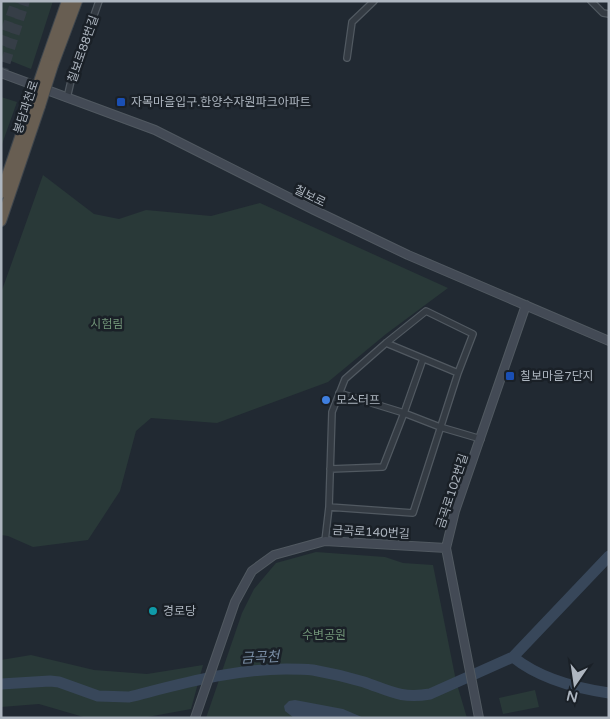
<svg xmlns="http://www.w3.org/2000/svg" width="610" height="719" font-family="'Varela Round','Noto Sans KR',sans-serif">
<rect width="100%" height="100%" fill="#212932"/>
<!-- green -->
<path fill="#293938" d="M1,1h52l-22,68 -30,-12z
M1,97l16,5 -16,45z
M43,175l51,39 25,5 27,-9 65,6 49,-13 188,85 -62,46 -58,48 -111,41 -66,-5 -15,13 -16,60 -32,49 -55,7 -25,-11 -7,-1v-242z
M316,552l69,5 18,6 30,2 23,116 11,37h-261l36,-105 12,-24 22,-26z
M31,655l63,15 53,4 56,-9 -12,44 -49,9h-55l-48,-14 -38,3v-47z
M535,690l4,17 -36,7 -4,-16z"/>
<!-- water -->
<path fill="#38475a" d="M295,700l48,9 21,9h-70l-9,-7 -1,-5 5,-5z"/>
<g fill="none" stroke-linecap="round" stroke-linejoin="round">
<!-- river -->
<path stroke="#38475a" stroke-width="11" d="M513,657c27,22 62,31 96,36
M1,684l49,-3 9,1 39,14 31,1c52,-13 103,-28 157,-28 9,0 18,0 27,1 17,3 34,7 51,12 26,9 37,17 66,12l83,-37 96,-101"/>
<!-- highway-tunnel -->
<path stroke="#363e47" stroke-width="10" stroke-dasharray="10 5" stroke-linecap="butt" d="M1,45l15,-44
M1,77l24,-76"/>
<!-- street casing -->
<g stroke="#515961" stroke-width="8">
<path id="street" d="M591,1l12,12 6,1
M347,58l5,-36 22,-21
M67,98l4,-17 28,-80
M386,343l72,30
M423,359l-19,54 36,14 41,12
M330,469l53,-2 21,-54 -65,-20
M325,541l4,-34 3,-95 13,-33 41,-36 40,-32 47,23 -15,39 -45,140 -84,-6"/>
</g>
<!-- secondary casing -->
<g stroke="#515961" stroke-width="10">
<path id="secondary" d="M1,73l154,57 159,80 94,45 201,86
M195,718l40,-116 17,-31 22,-16 51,-14 121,7
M479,718l-33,-170 9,-37 71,-206"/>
</g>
<!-- highway casing -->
<g stroke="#3f464d" stroke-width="12">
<path id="highway" d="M46,61l21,-60
M53,65l24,-64
M1,193l31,-91
M1,221l39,-115"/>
</g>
<!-- street -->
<use href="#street" stroke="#343b43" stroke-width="5.5"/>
<!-- secondary -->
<use href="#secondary" stroke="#434a55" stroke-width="8"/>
<!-- highway -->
<use href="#highway" stroke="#685e52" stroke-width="10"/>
<!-- highway-bridge casing -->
<g stroke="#3f464d" stroke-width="12" stroke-linecap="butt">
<path id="highway-bridge" d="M32,102l14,-41
M40,106l13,-41"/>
</g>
<!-- highway-bridge -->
<use href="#highway-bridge" stroke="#685e52" stroke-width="10"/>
</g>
<!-- markers -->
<g fill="#1a4fb4" stroke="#1a2027" stroke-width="2">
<rect x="116" y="97" width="10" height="10" rx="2.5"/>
<rect x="505" y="371" width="10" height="10" rx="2.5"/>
</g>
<circle fill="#3f7fe0" stroke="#1a2027" stroke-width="2" cx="326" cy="400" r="5"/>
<circle fill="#0f9aa8" stroke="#1a2027" stroke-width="2" cx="153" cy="611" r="5"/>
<g text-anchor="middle" stroke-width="5" stroke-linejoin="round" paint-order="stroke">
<!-- street labels -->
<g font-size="12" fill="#aeb6c0" stroke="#1a2027">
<text transform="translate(83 49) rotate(-71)" y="4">칠보로88번길</text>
<text transform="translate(26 107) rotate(-72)" y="4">봉담과천로</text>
<text transform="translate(310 196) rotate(26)" y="4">칠보로</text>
<text transform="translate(452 491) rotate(-72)" y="4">금곡로102번길</text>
<text transform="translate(371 532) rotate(3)" y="4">금곡로140번길</text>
</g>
<!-- poi labels -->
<g font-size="12" fill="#aeb6c0" stroke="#1a2027" text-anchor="start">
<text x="131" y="106">자목마을입구.한양수자원파크아파트</text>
<text x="520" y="380">칠보마을7단지</text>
<text x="336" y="404">모스터프</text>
<text x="163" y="615">경로당</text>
</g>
<!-- park labels -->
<g font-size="12" fill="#709377" stroke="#1a2027">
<text x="107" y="328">시험림</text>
<text x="324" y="639">수변공원</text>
</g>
<!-- water labels -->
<g font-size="14" font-style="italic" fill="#7a8ea5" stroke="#1a2027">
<text transform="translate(260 657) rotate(-3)" y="5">금곡천</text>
</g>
</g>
<!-- border -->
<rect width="610" height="719" fill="none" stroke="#aeb6c0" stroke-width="5"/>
<!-- north arrow -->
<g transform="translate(575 684) rotate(193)" stroke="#1a2027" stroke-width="4" paint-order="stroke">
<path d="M0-4L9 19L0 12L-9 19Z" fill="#aeb6c0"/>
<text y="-8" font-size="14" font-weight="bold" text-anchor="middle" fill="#aeb6c0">N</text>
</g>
</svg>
